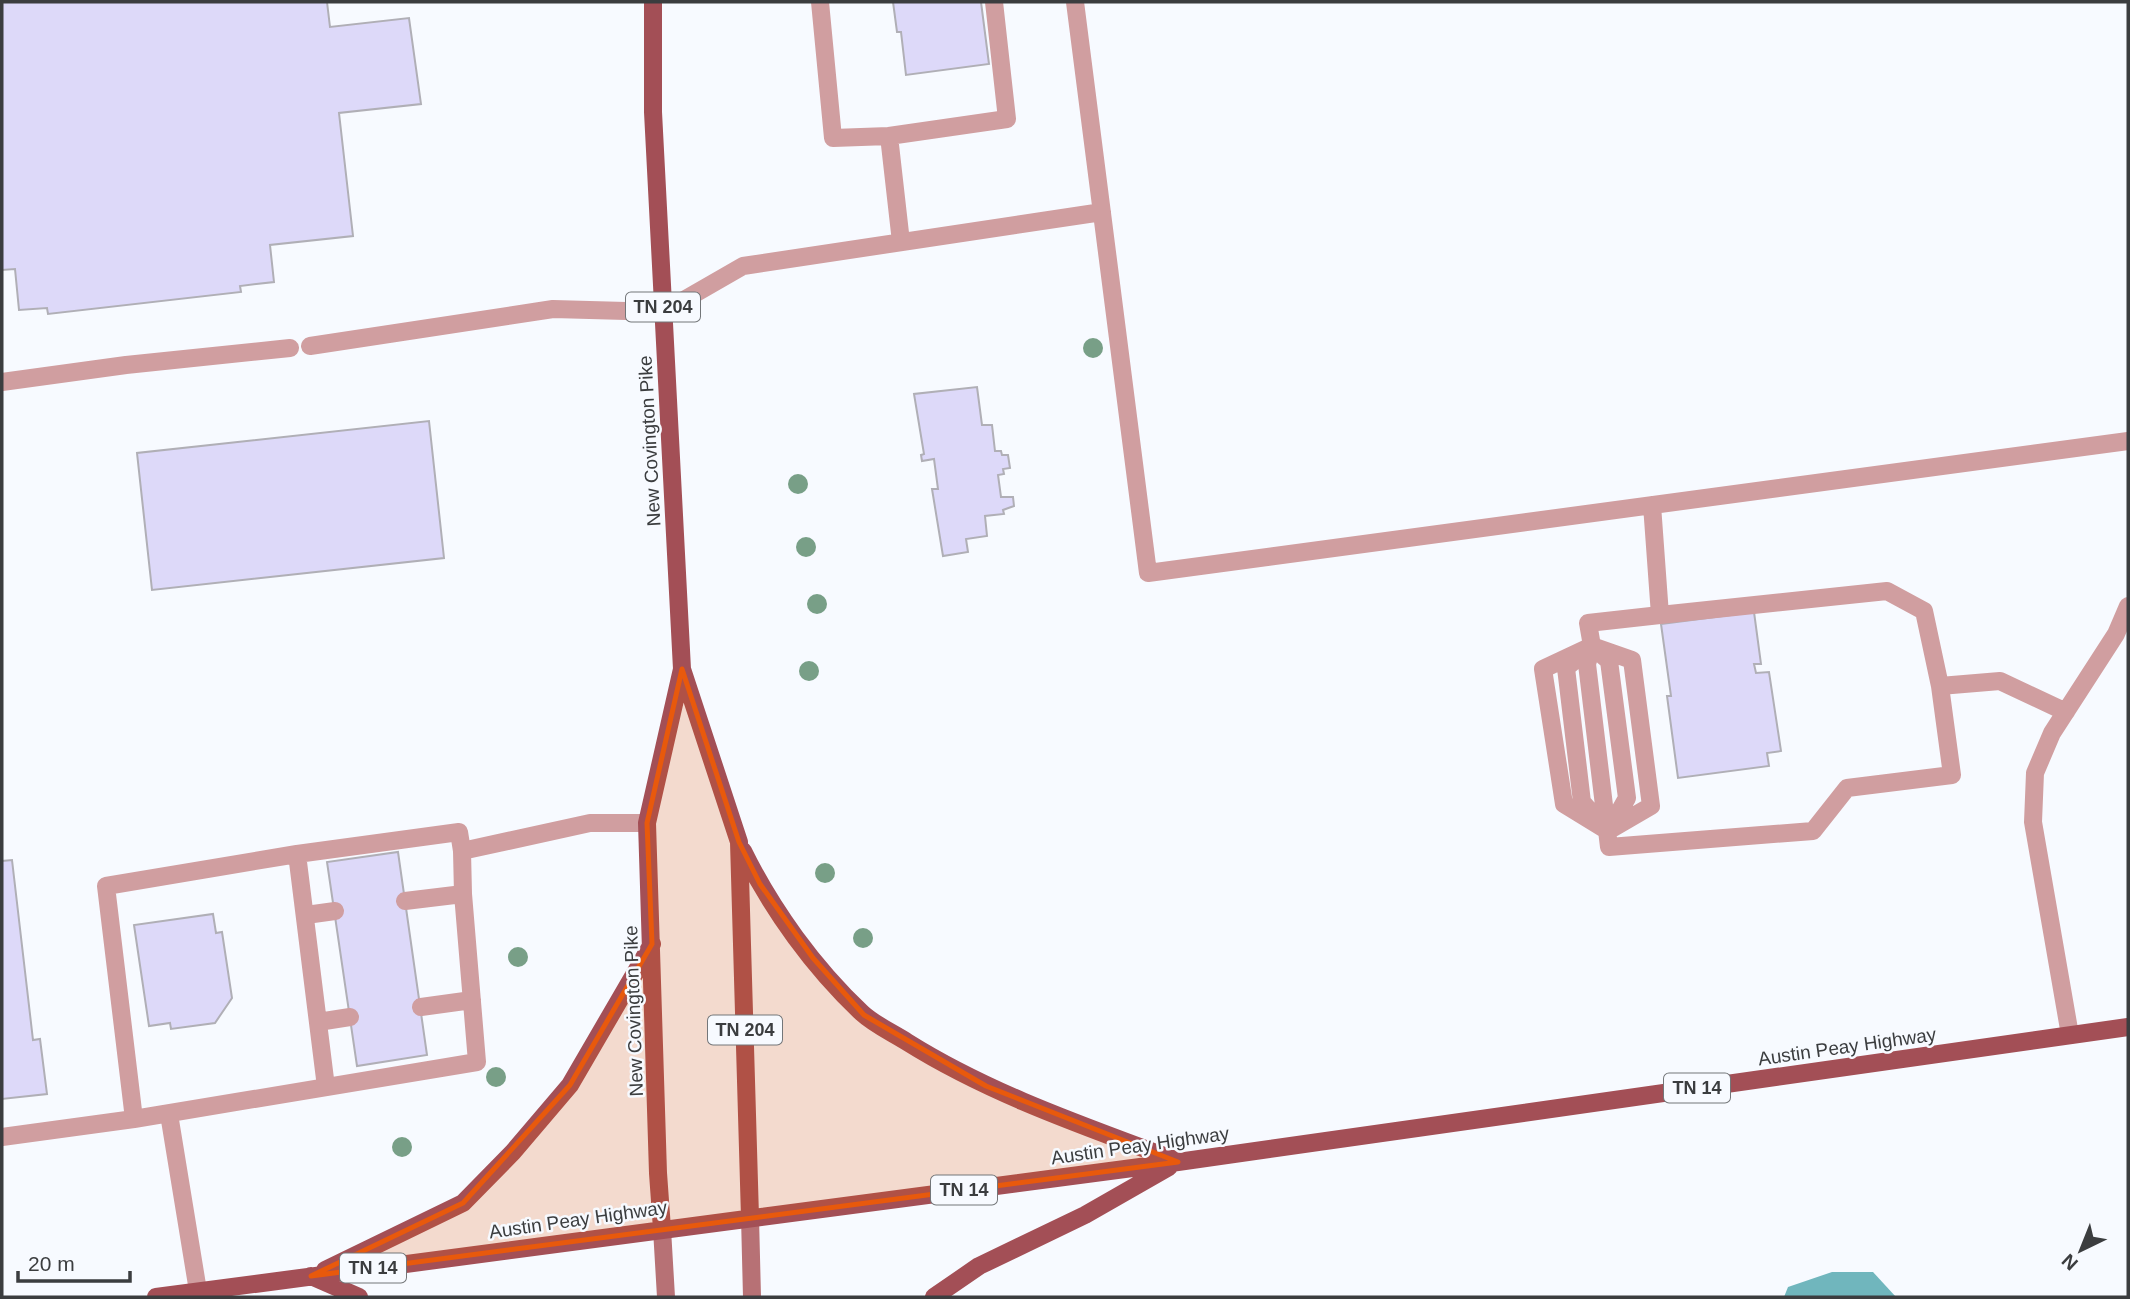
<svg xmlns="http://www.w3.org/2000/svg" width="2130" height="1299" font-family="Arial,sans-serif">
<rect width="100%" height="100%" fill="#f7faff"/>
<!-- water -->
<path fill="#70b6bd" d="M1832,1272h41l23,25h-112l4,-10z"/>
<!-- building -->
<path fill="#ddd9f9" stroke="#b0afb6" stroke-width="2" d="M2,2h325l3,25 79,-9 12,86 -82,9 14,123 -83,9 4,37 -34,4 1,6 -193,22 -1,-6 -28,2 -4,-41 -13,1z
M893,2h88l8,62 -83,11 -5,-43h-4z
M977,387l5,38h10l3,26h6l1,4h6l2,13 -7,1 1,5 -6,1 3,22h12l1,9 -11,4 1,4 -19,2 2,20 -21,3 2,13 -25,4 -11,-67h6l-4,-30 -12,2 -1,-6 3,-1 -10,-60z
M429,421l15,137 -292,32 -15,-137z
M1754,612l7,52h-7l2,9 13,-1 12,79 -14,2 2,13 -91,12 -11,-82h4l-10,-72z
M398,852l29,203 -70,11 -30,-204z
M12,860l21,180 7,-1 7,55 -45,5v-238z
M213,914l3,19 6,-1 10,66 -17,25 -44,6 -1,-6 -21,3 -15,-101z"/>
<g fill="none" stroke-linecap="round" stroke-linejoin="round">
<!-- lane -->
<path stroke="#d09ea0" stroke-width="18" d="M820,2l13,136 56,-2 12,106
M1075,2l73,571 980,-132
M889,136l118,-17 -13,-117
M310,346l243,-37 110,3 80,-46 359,-54
M2,382l124,-17 164,-17
M1652,505l8,110 227,-24 37,20 16,75 60,-5 66,31
M1660,615l-72,8 4,23 -5,18 22,183 204,-16 34,-43 105,-13 -12,-89
M1592,646l40,14 19,146 -43,25 -44,-27 -21,-135z
M1594,648l15,13 18,137 -17,30
M1580,656l-14,12 16,134 14,16
M297,854l29,233
M405,901l58,-7
M306,915l29,-4
M421,1007l51,-7
M318,1022l32,-5
M2070,1035l-37,-213 2,-49 17,-40 64,-99 12,-28
M169,1114l29,177
M134,1119l-28,-233 191,-32 162,-22 3,19 128,-28h57
M2,1137l132,-18 343,-57 -14,-168 -1,-43"/>
<!-- secondary -->
<path stroke="#b77175" stroke-width="18" d="M750,1217l2,80
M662,1229l4,68"/>
<!-- primary -->
<path stroke="#a34f56" stroke-width="18" d="M653,2v110l29,557 57,173 11,375
M743,851c29,59 71,117 119,162 13,12 31,20 45,29 83,52 177,84 268,118
M662,1229l-4,-56 -11,-350 35,-154
M325,1270l138,-67 50,-51 57,-67 82,-141
M311,1276l48,21
M156,1297l1022,-135 950,-135
M934,1297l45,-31 106,-51 84,-48"/>
</g>
<!-- trees -->
<g fill="#789f87">
<circle cx="1093" cy="348" r="10"/>
<circle cx="798" cy="484" r="10"/>
<circle cx="806" cy="547" r="10"/>
<circle cx="817" cy="604" r="10"/>
<circle cx="809" cy="671" r="10"/>
<circle cx="825" cy="873" r="10"/>
<circle cx="863" cy="938" r="10"/>
<circle cx="518" cy="957" r="10"/>
<circle cx="496" cy="1077" r="10"/>
<circle cx="402" cy="1147" r="10"/>
</g>
<!-- marked area -->
<path fill="#e8590c" fill-opacity="0.2" stroke="#e8590c" stroke-width="5" stroke-linejoin="round" d="M682,669l57,173 21,42 53,74 51,57 122,71 192,76 -867,114 152,-73 107,-118 82,-141 -5,-121z"/>
<g text-anchor="middle" stroke-width="5" stroke-linejoin="round" paint-order="stroke">
<!-- shield labels -->
<g fill="#f7faff" stroke="#737679" stroke-width="2">
<rect x="626" y="292.5" width="74" height="29" rx="5"/>
<rect x="708" y="1015.5" width="74" height="29" rx="5"/>
<rect x="1664" y="1073.5" width="66" height="29" rx="5"/>
<rect x="931" y="1175.5" width="66" height="29" rx="5"/>
<rect x="340" y="1253.5" width="66" height="29" rx="5"/>
</g>
<g font-size="18" font-weight="bold" fill="#3b3d3f">
<text x="663" y="313">TN 204</text>
<text x="745" y="1036">TN 204</text>
<text x="1697" y="1094">TN 14</text>
<text x="964" y="1196">TN 14</text>
<text x="373" y="1274">TN 14</text>
</g>
<!-- street labels -->
<g font-size="19" fill="#3b3d3f" stroke="#f7faff">
<text transform="translate(649 441) rotate(-93)" y="7">New Covington Pike</text>
<text transform="translate(633 1011) rotate(-92)" y="7">New Covington Pike</text>
<text transform="translate(1847 1046) rotate(-8)" y="7">Austin Peay Highway</text>
<text transform="translate(1140 1145) rotate(-8)" y="7">Austin Peay Highway</text>
<text transform="translate(578 1219) rotate(-8)" y="7">Austin Peay Highway</text>
</g>
</g>
<!-- border -->
<rect width="2130" height="1299" fill="none" stroke="#3b3d3f" stroke-width="7"/>
<!-- north arrow -->
<g transform="translate(2081 1250) rotate(223)" stroke="#f7faff" stroke-width="5" paint-order="stroke">
<path d="M0-5L12 26L0 18L-12 26Z" fill="#3b3d3f"/>
<text y="-10" font-size="19" font-weight="bold" text-anchor="middle" fill="#3b3d3f">N</text>
</g>
<!-- scale -->
<path d="M18 1271v10h112v-10" fill="none" stroke="#3b3d3f" stroke-width="3.5"/>
<text x="28" y="1271" font-size="21" fill="#3b3d3f" stroke="#f7faff" stroke-width="5" paint-order="stroke">20 m</text>
</svg>
